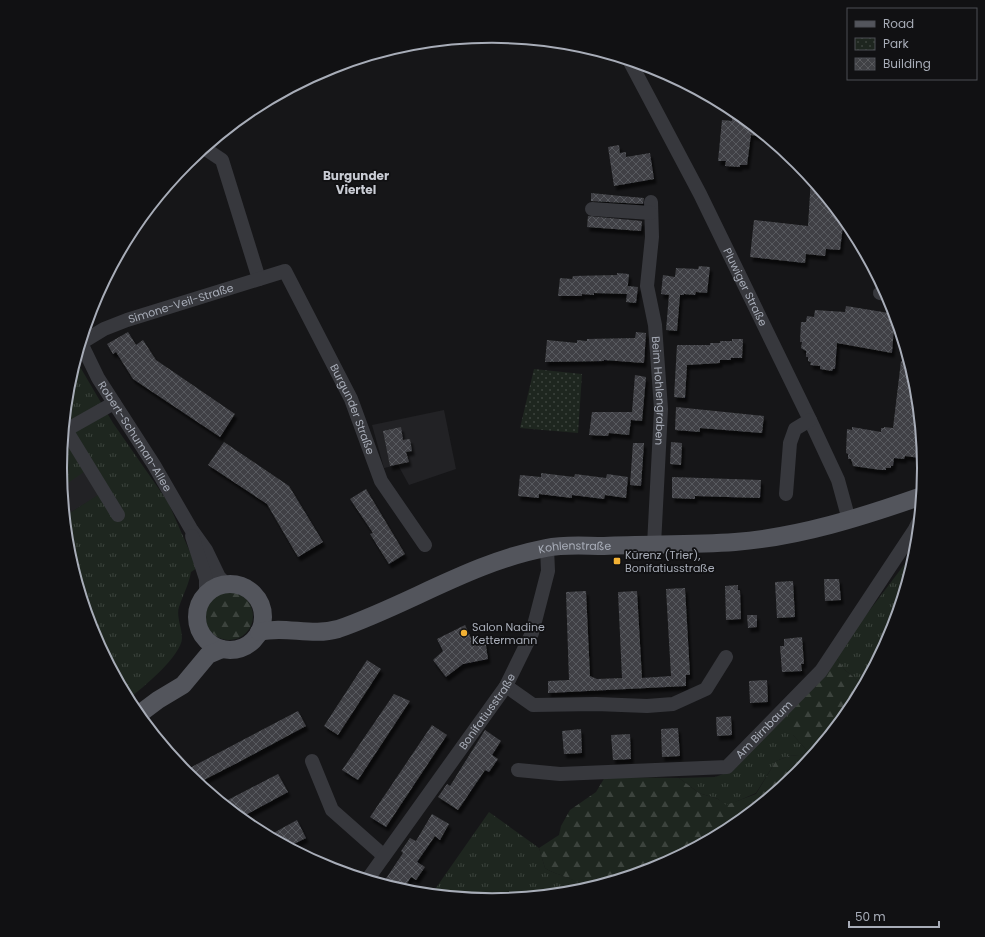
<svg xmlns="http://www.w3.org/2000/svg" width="985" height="937" font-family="Poppins,sans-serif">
<defs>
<pattern id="grass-tufts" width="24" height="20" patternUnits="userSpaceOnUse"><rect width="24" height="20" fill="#1e261f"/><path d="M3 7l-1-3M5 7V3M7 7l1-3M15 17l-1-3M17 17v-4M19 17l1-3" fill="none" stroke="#3c433d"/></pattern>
<pattern id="forest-firs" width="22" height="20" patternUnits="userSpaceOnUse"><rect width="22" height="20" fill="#1e261f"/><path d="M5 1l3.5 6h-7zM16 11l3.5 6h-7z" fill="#3c433d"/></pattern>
<pattern id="park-dots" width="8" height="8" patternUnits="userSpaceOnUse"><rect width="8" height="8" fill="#1e261f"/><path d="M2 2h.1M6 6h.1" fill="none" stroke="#3c433d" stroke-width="1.8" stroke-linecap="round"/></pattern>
<pattern id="building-cross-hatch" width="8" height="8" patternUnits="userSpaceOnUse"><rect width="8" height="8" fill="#404145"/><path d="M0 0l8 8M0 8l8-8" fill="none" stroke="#595a5e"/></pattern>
<filter id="shadow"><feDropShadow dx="2.5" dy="4.5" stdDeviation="1" flood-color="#0009"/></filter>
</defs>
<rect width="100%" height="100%" fill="#161618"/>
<!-- built -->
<path fill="#222225" d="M444,410l12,59 -47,16 -11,-20 -14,3 -12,-43z
M63,437l36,58 -34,21 -5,-48z"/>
<!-- grass -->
<path fill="url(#grass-tufts)" d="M76,360l37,63 55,79 29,66 -6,4c-2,12 -8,23 -12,35 -3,9 3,21 3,31 0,17 -40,51 -54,61l-35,-65 -25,-81 -3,-37 33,-21 -14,-23 -22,15c-4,-38 3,-91 14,-127z
M910,557l5,2 -23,75 -28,52 -19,-16 -10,-14z
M794,706l-1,29 17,19 -21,2 -13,5 -20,32 -30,13 -8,-7 -19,-6 -20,-15 36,-1 11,-4z
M489,812l50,36 6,20c12,8 34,10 42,22l-10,3 -85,8 -61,-6z"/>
<!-- forest -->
<path fill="url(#forest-firs)" d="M205 616a24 24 0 1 1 48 0a24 24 0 1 1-48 0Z
M835,656l10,14 19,16 -12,23 -54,65 -65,54 -75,40 -71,22c-9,-12 -30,-14 -42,-22l-6,-20 20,-13 2,-9 9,-16 26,-18 9,-15 74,1 20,15 19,6 8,6 30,-11 20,-33 13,-5 21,-2 -17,-19 -6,-14 7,-15z"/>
<!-- park -->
<path fill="url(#park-dots)" d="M534,369l48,5 -4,59 -58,-5z"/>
<!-- building -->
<path fill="url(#building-cross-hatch)" filter="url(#shadow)" d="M738,114l31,24 -18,-3 -4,30h-7v2l-15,-1 1,-5h-8l4,-41 10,1v-5l6,1z
M619,145l1,8 6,-1v5l24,-4 4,26 -40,7 -6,-39z
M811,178l33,40 -4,32 -14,-1 -1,7 -19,-2 -1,9 -55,-6 4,-37 54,6z
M591,193l30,3 23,2 -1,6 -52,-3z
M588,216l54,5 -1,10 -54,-4z
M699,266l11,1 -3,26 -11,-1 -1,3 -11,-1v1h-4l-3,36 -11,-1 3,-35 -8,-1 2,-19 12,2 1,-9 22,1z
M617,273l12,1 -2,20 -33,-1v2l-12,-1v2h-24l2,-18 12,1 1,-3 44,-1z
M628,286l10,1 -2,16 -10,-1z
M846,306l49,8 -3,39 -55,-10 -2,26h-2l-1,2 -12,-2v-3l-10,-1 1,-3 -3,-1v-4h-2v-6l-5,-3 1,-6h-2l1,-20h5l1,-6 7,1 1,-7 30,2z
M128,332l8,13 7,-5 13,20 79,54 -15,23 -87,-58 -17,-27 -3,2 -6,-10z
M636,332l10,1 -2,30 -40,-3v1l-59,1 2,-22 30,3v-3l10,1v-2l48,-1z
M732,339h11l-1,19h-11v2h-11v3l-33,2 -2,33 -11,-1 3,-52h33v-2h10v-2h12z
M901,361l9,1 7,22 7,72 -3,-1 -1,3 -15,-2 -1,3 -10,-1 -1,8h-2v2h-5v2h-5l-28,-4 -2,-7h-3v-5l-2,-1 1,-24 5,1v-3l29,5v-4h3v-1l9,1z
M635,375l11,2 -4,44 -11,-1 -2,15 -20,-2 -1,3 -19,-1 3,-23h40z
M676,407l88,9 -2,17 -62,-5v4l-25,-2z
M401,427l2,13 7,-1 2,12 -6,1 3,10 -19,4 -7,-35z
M224,442l65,44 34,56 -25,15 -31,-53 -59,-39z
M671,442l11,1 -1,22 -11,-1z
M633,443h11l-3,43 -11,-1z
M541,473l33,4 1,-3 31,4 1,-4 21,3 -2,21 -21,-3 -1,4 -32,-4v3l-33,-4v4l-21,-2 2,-21 21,2z
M672,477l89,3 -1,18 -65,-2v3l-23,-1z
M366,489l39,65 -16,10 -19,-30 3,-1 -23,-34z
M824,579h15l2,21 -16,1z
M793,581l2,36 -18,1 -2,-36z
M738,585v5h2l1,29 -15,1 -1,-34z
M685,588l5,87h-4v11l-138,7v-12l21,-1 -3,-88 20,-1 4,85 7,3 25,-1 -4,-86 19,-1 5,87 29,-2 -5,-87z
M747,615h10v12l-9,1z
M465,625l7,15 13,-1 3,20 -25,5 -17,13 -13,-17 10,-9 -6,-12z
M802,637l2,27h-3l1,7 -20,1 -2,-26h4v-7z
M367,660l14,9 -43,66 -14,-9z
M767,680l1,22 -18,1 -1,-22z
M394,694l16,7 -52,79 -16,-10z
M298,711l8,15 -67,36 -41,21 -14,-12z
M731,716l1,19 -15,1 -1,-19z
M432,725l15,10 -61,92 -16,-10z
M678,728l2,28 -18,1 -1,-28z
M581,729l1,24 -18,1 -2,-23z
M485,730l16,11 -9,14 6,4 -9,13 -4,-2 -27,40 -20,-13 9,-13 3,2z
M630,734l1,25 -18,1 -2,-25z
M278,774l10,18 -48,26 -18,-15z
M432,814l17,10 -9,16 -5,-4 -18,26 8,5 -9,13 -5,-3 -9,14 -14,-5 2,-3 -5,-3 18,-27 -2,-2 9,-13 6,3z
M297,820l9,18 -18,9 -20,-11z"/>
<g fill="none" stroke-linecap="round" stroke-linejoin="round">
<!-- minor -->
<g stroke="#37383d" stroke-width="14">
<path id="s1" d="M629,60l71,134 110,226 28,60 11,40"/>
<path d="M204,148l18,12 37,119"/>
<path id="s2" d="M651,202l1,35 -5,49 8,39 6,84 -7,136"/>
<path d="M592,209l59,4"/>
<path d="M880,293l7,1"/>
<path id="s3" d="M81,343l23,-14 23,-9 158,-49 66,128 30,82 44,64"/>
<path id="s4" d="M81,343l17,35 56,87 37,64 15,21 13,27 8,8"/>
<path d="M114,403l-48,27 52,85"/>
<path d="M786,494l4,-51 5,-14 15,-9"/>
<path d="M192,536l14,43v16"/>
<path d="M506,686l27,19 63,-1 51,2 26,-2 33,-15 20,-32"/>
<path d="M312,761l20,49 52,46"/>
<path id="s5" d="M518,770l42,4 167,-7 94,-96 94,-142 5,-10"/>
<path id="s6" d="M367,880l139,-194 26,-53 16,-62 -1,-23"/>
</g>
<!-- major -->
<g stroke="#53555c" stroke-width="18">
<circle cx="230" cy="617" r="33"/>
<path id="s7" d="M259,632c26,-7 52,5 79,-3 70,-24 134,-67 208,-81 19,-4 39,-2 58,-2 44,-2 88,-1 131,-4 64,-5 127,-25 187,-46"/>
<path d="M138,715l20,-15 25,-15 25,-30 14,-6"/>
</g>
</g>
<!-- markers -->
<g fill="#f2b134" stroke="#111113" stroke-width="1.5">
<rect x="613" y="557" width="8" height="8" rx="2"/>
<circle cx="464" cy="633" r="4"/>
</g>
<g text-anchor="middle" stroke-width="3.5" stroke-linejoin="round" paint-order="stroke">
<!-- street labels -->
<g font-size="11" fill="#a8adb8" stroke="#111113">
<text dy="4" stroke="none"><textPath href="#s1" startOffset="255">Pluwiger Straße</textPath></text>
<text dy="4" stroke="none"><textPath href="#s3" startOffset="108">Simone-Veil-Straße</textPath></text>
<text dy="4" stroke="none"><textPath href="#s2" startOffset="190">Beim Hohlengraben</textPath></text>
<text dy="4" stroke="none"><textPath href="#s3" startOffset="371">Burgunder Straße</textPath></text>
<text dy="4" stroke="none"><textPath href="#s4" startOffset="108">Robert-Schuman-Allee</textPath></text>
<text dy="4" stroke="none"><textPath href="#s7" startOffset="332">Kohlenstraße</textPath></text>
<text dy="4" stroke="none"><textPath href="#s6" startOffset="207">Bonifatiusstraße</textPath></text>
<text dy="4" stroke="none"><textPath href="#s5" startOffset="262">Am Birnbaum</textPath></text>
</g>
<!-- poi labels -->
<g font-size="11" fill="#a8adb8" stroke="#111113" text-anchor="start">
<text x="625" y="559">Kürenz (Trier),<tspan x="625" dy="13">Bonifatiusstraße</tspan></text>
<text x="472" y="631">Salon Nadine<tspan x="472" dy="13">Kettermann</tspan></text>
</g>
<!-- neighbourhood labels -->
<g font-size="12" font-weight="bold" fill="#c9ccd4" stroke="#111113">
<text x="356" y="180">Burgunder<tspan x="356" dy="14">Viertel</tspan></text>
</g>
</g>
<!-- crop -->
<path d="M0 0H985V937H0ZM67 468a425 425 0 1 1 850 0a425 425 0 1 1-850 0Z" fill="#111113" fill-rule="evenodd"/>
<path fill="none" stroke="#a8adb8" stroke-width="2" d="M67 468a425 425 0 1 1 850 0a425 425 0 1 1-850 0Z"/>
<!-- legend -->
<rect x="847" y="8" width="130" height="72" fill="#111113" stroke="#4d4f55"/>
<rect x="855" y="21" width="20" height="6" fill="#53555c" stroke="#4d4f55"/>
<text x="883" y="28" font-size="12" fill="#a8adb8">Road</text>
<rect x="855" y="38" width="20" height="12" fill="url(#park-dots)" stroke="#4d4f55"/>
<text x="883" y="48" font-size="12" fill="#a8adb8">Park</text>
<rect x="855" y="58" width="20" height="12" fill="url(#building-cross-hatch)" stroke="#4d4f55"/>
<text x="883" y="68" font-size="12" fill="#a8adb8">Building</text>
<!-- scale -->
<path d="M849 921v6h90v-6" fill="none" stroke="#a8adb8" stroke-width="2"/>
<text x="855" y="921" font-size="12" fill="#a8adb8" stroke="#111113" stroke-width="3" paint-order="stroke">50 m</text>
</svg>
